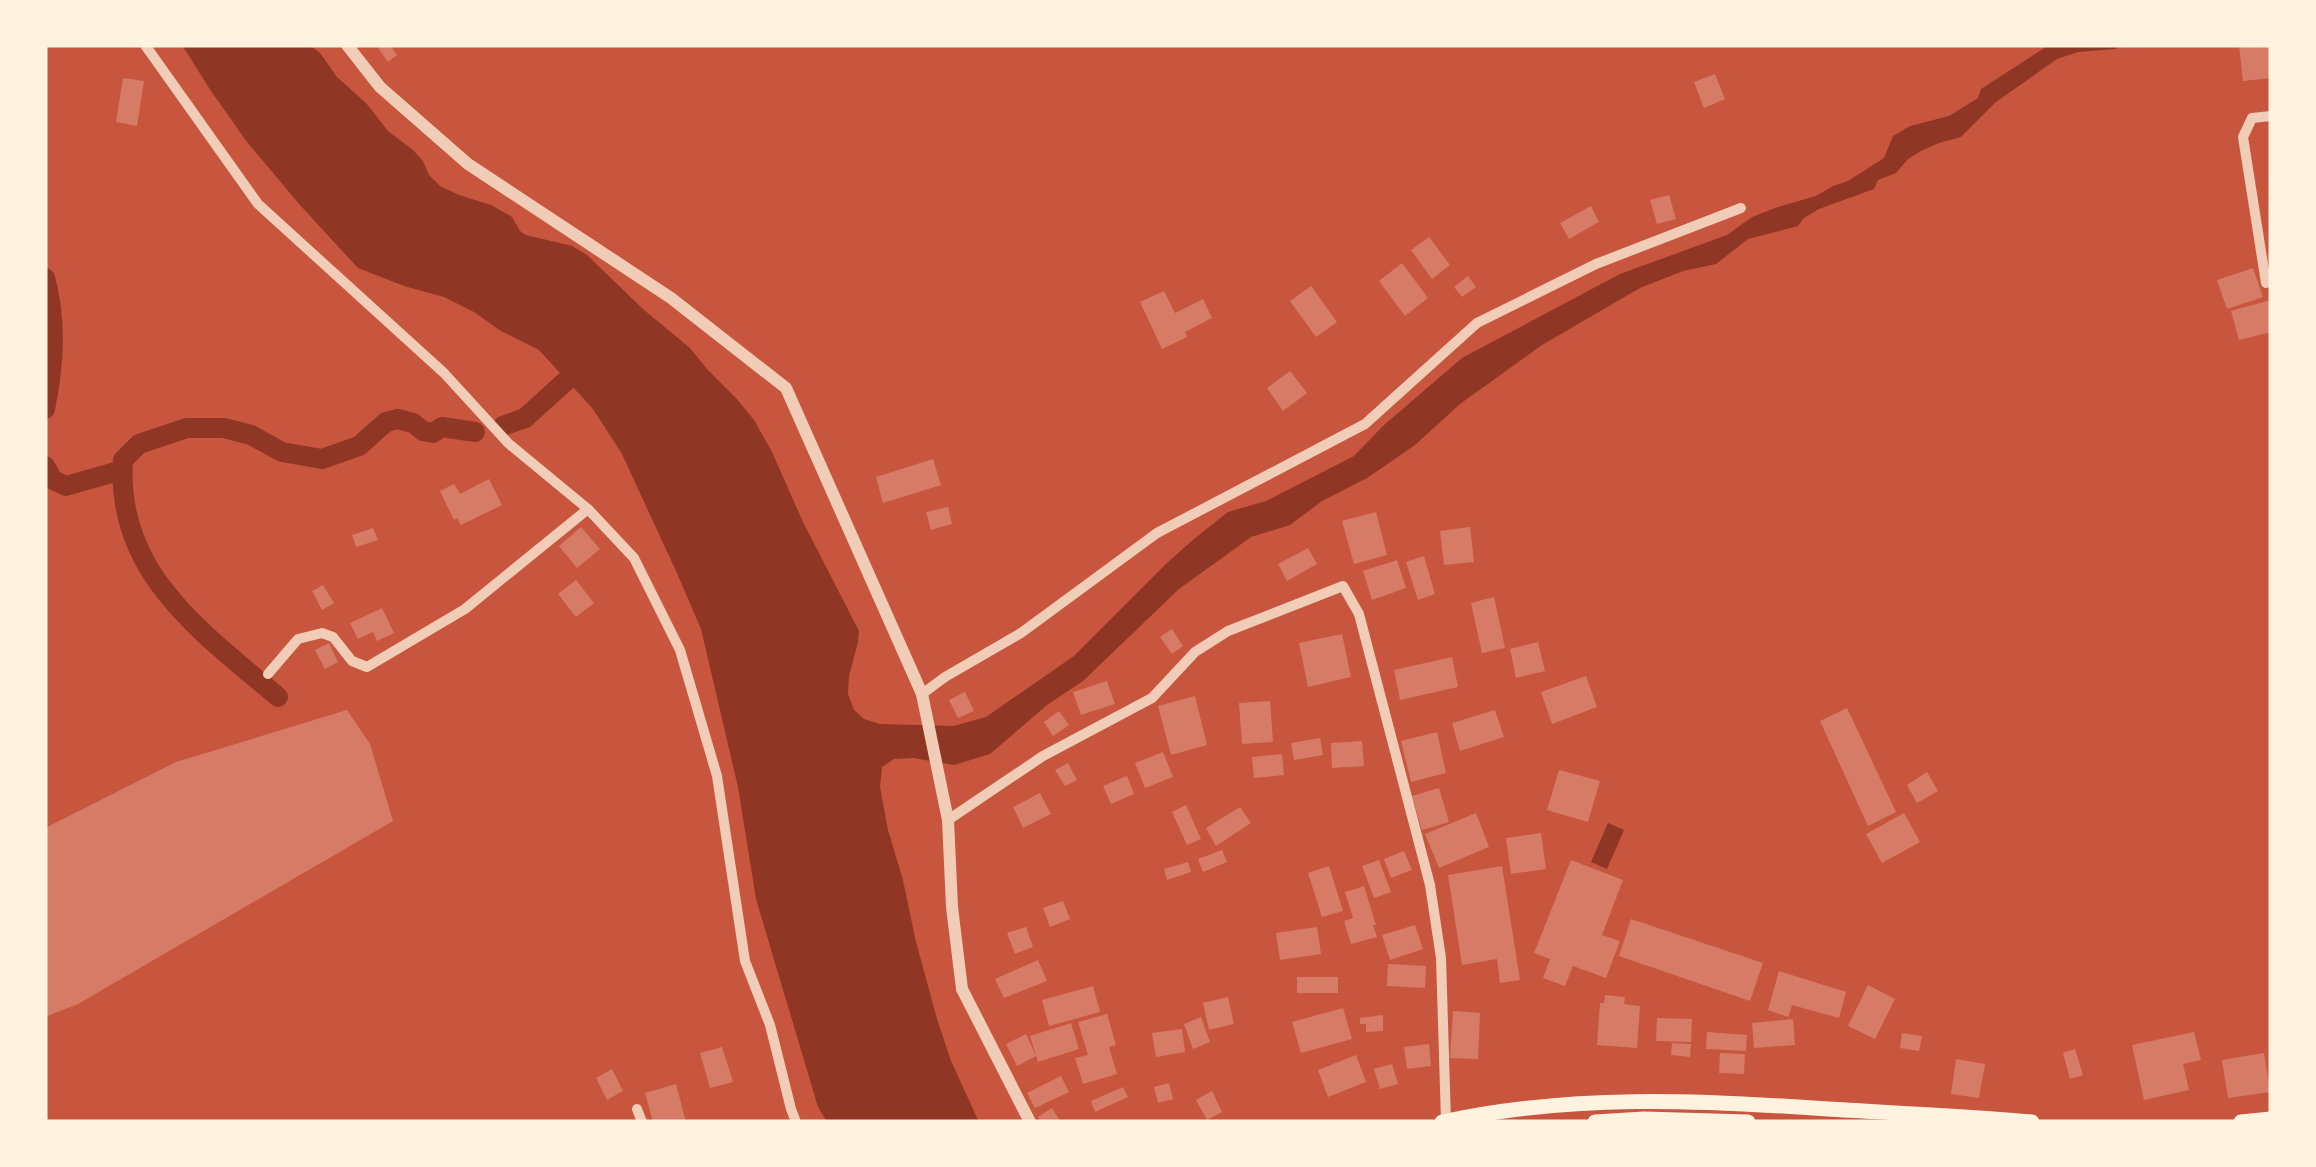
<svg xmlns="http://www.w3.org/2000/svg" width="2316" height="1167" font-family="Overpass,sans-serif">
<rect width="100%" height="100%" fill="#c8553d"/>
<!-- water -->
<path fill="#8f3625" d="M182,45h128l10,8 17,24 29,26 22,28 25,19 10,11 6,14 11,11 19,9 32,10 21,12 8,14 6,4 46,11 15,9 57,55 46,38 17,21 29,29 18,22 18,32 31,70 56,109 -1,11 -9,34 -1,18 6,16 10,9 16,5 74,2 32,-9 88,-61 94,-94 26,-23 34,-27 38,-11 88,-45 29,-30 79,-68 158,-84 107,-39 25,-18 23,-9 41,-12 17,-10 15,-5 36,-23 9,-22 17,-10 39,-10 29,-18 3,-9 68,-44h72l-6,4 -37,3 -21,7 -61,43 -35,35 -22,6 -18,8 -13,8 -12,14 -18,7 -4,9 -55,20 -15,9 -6,8 -50,13 -32,25 -33,7 -43,17 -98,57 -82,59 -45,41 -48,33 -45,23 -32,24 -39,12 -72,52 -96,92 -36,24 -57,49 -36,11 -41,-7 -19,1 -12,8 -2,20 8,43 15,50 12,58 22,81 14,42 28,61h-152l-9,-15 -62,-208 -18,-112 -37,-158 -25,-58 -54,-117 -29,-45 -54,-59 -38,-19 -27,-19 -30,-15 -40,-11 -46,-18 -58,-63 -53,-63 -36,-51z
M1608,823l16,7 -17,39 -16,-7z"/>
<g fill="none" stroke-linecap="round" stroke-linejoin="round">
<!-- canal -->
<path stroke="#8f3625" stroke-width="20" d="M45,278c12,43 9,88 0,131
M503,426l22,-8 43,-39 21,-16
M45,466l8,14 13,6 56,-16
M278,697c-76,-65 -163,-124 -155,-237l16,-16 48,-16h37l27,7 31,17 40,7 37,-13 27,-24 12,-3 15,4 10,8 10,2 9,-6 33,5"/>
</g>
<!-- building -->
<path fill="#d67c66" d="M376,45h14l7,10 -9,7z
M2247,45h24v33l-28,3 -4,-35z
M1715,74l10,25 -21,9 -10,-26z
M123,78l21,3 -7,45 -21,-4z
M1669,195l7,24 -19,5 -7,-24z
M1591,206l8,16 -30,17 -9,-16z
M1429,237l21,28 -18,14 -21,-29z
M1402,263l26,35 -23,18 -26,-35z
M2253,268l10,29 -36,12 -10,-29z
M1468,276l8,11 -14,10 -8,-10z
M1311,286l26,36 -21,15 -26,-36z
M1164,291l11,22 28,-14 9,19 -27,14 2,5 -25,12 -22,-47z
M2270,300l1,32 -32,8 -8,-29z
M1290,371l17,22 -24,18 -16,-23z
M933,459l8,26 -58,18 -7,-26z
M489,479l13,26 -41,20 -4,-7 -3,2 -14,-29 14,-7 6,10z
M948,507l4,17 -21,6 -5,-18z
M1376,512l11,43 -33,9 -12,-43z
M581,527l19,22 -23,19 -18,-22z
M1470,527l4,35 -30,3 -4,-34z
M373,528l5,12 -22,7 -4,-12z
M1308,548l9,16 -30,17 -9,-17z
M1424,556l11,38 -17,6 -12,-38z
M1397,560l9,28 -34,12 -9,-29z
M576,580l18,23 -18,14 -18,-23z
M323,585l11,18 -12,7 -10,-19z
M1494,597l11,51 -23,5 -11,-50z
M382,608l12,25 -17,8 -4,-9 -15,7 -8,-16z
M1172,629l11,17 -11,8 -12,-17z
M1342,634l9,43 -43,10 -9,-44z
M1538,642l7,29 -29,7 -6,-29z
M329,643l9,19 -13,7 -10,-19z
M1452,657l6,30 -58,13 -6,-30z
M1586,676l11,31 -45,17 -11,-32z
M1107,681l8,23 -34,11 -8,-23z
M965,692l9,19 -16,7 -9,-18z
M1195,696l12,49 -36,10 -13,-49z
M1270,701l3,41 -31,2 -3,-41z
M1847,708l49,104 -28,14 -48,-105z
M347,710l23,34 23,77 -315,183 -33,13v-189l131,-66z
M1495,710l9,27 -44,14 -8,-28z
M1059,711l10,14 -16,11 -9,-14z
M1437,732l9,41 -35,9 -10,-41z
M1320,738l3,17 -29,5 -3,-17z
M1362,741l2,25 -32,2 -1,-25z
M1163,752l10,25 -28,11 -10,-25z
M1282,754l2,21 -30,3 -2,-21z
M1068,763l9,17 -12,6 -10,-16z
M1559,770l41,11 -12,41 -41,-12z
M1927,772l11,19 -21,12 -10,-18z
M1127,776l7,18 -23,10 -8,-18z
M1439,788l10,34 -27,8 -10,-34z
M1040,793l11,21 -28,14 -10,-21z
M1186,805l15,34 -14,6 -15,-33z
M1240,807l11,16 -35,23 -10,-18z
M1476,813l13,34 -50,21 -14,-34z
M1904,813l16,29 -38,21 -16,-29z
M1541,833l5,36 -35,5 -5,-36z
M1222,850l5,12 -24,10 -5,-13z
M1404,851l8,19 -21,8 -7,-19z
M1379,860l12,32 -17,6 -12,-32z
M1571,860l52,20 -21,55 18,6 -14,37 -33,-12 -8,20 -22,-8 7,-19 -16,-6z
M1188,862l3,10 -24,8 -3,-11z
M1329,866l14,45 -21,6 -14,-44z
M1502,866l18,114 -20,3 -3,-24 -35,6 -14,-90z
M1364,886l12,39h-3l4,12 -26,7 -7,-23 9,-3 -8,-26z
M1063,901l7,18 -20,8 -7,-19z
M1631,919l132,44 -13,38 -131,-45z
M1415,925l8,24 -33,11 -8,-25z
M1026,927l7,20 -18,7 -8,-21z
M1317,927l4,27 -41,6 -4,-27z
M1038,960l9,21 -43,17 -9,-19z
M1388,964l38,2 -1,22 -38,-2z
M1779,971l67,21 -7,26 -47,-13 -4,12 -20,-7z
M1297,977h41v16h-41z
M1868,985l27,14 -20,40 -27,-13z
M1093,986l7,26 -51,14 -7,-26z
M1605,995l20,2 -1,7 16,2 -3,42 -40,-3 3,-42h4z
M1228,997l6,27 -25,6 -6,-27z
M1343,1008l9,31 -51,14 -9,-31z
M1453,1011l27,2 -2,46 -28,-1z
M1107,1014l9,31 -7,2 8,27 -34,10 -8,-26 13,-3 -10,-33z
M1383,1015v16l-17,1v-8h-6v-6z
M1201,1017l9,25 -17,7 -9,-25z
M1657,1018l35,1 -1,23 -35,-1z
M1793,1019l2,26 -41,3 -2,-25z
M1071,1023l8,26 -41,13 -8,-26z
M1182,1029l3,23 -29,5 -4,-24z
M1707,1032l40,3 -1,16 -40,-2z
M2194,1032l7,28 -18,4 6,26 -45,10 -12,-55z
M1902,1033l20,3 -3,15 -19,-3z
M1026,1034l10,22 -19,10 -11,-22z
M1672,1043l19,1 -1,13 -19,-2z
M1429,1044l2,22 -24,3 -3,-22z
M722,1047l11,35 -23,6 -10,-35z
M2075,1049l8,26 -13,4 -7,-26z
M1720,1053l25,1 -1,20 -25,-1z
M2264,1053l6,39 -42,6 -6,-38z
M1356,1055l10,27 -38,15 -10,-27z
M1956,1059l29,5 -6,34 -28,-4z
M1392,1064l6,20 -18,5 -6,-20z
M612,1069l11,22 -16,9 -11,-22z
M1061,1076l8,16 -34,16 -8,-15z
M1169,1083l4,16 -15,4 -4,-16z
M676,1084l10,38h-33l-8,-29z
M1123,1087l5,10 -33,15 -4,-11z
M1212,1091l10,21 -15,8 -11,-20z
M1052,1108l8,13 -19,1 -3,-5z"/>
<g fill="none" stroke-linecap="round" stroke-linejoin="round">
<!-- minor -->
<path stroke="#f1ccb7" stroke-width="10" d="M145,45l113,159 186,169 64,70 80,66 46,49 46,92 37,126 28,185 25,64 21,84 5,13
M2266,283l-23,-146 9,-19 19,-2
M268,674l30,-35 24,-6 11,4 19,24 15,6 98,-58 123,-100
M922,694l23,-17 76,-44 136,-100 208,-109 112,-101 119,-59 145,-56
M948,820l95,-64 109,-58 43,-46 33,-21 115,-45 16,28 71,271 11,73 5,163
M637,1109l5,13"/>
<!-- tertiary -->
<path stroke="#f1ccb7" stroke-width="12" d="M347,45l33,42 88,77 203,134 115,90 136,306 26,126 4,87 10,82 68,133"/>
<!-- trunk -->
<path stroke="#fff3e0" stroke-width="15" d="M1442,1122c129,-28 255,-22 386,-13 68,4 136,7 204,13
M1595,1122l49,-3 104,3
M2241,1122l30,-3"/>
</g>
<!-- border -->
<rect width="2316" height="1167" fill="none" stroke="#fff3e0" stroke-width="95"/>
</svg>
